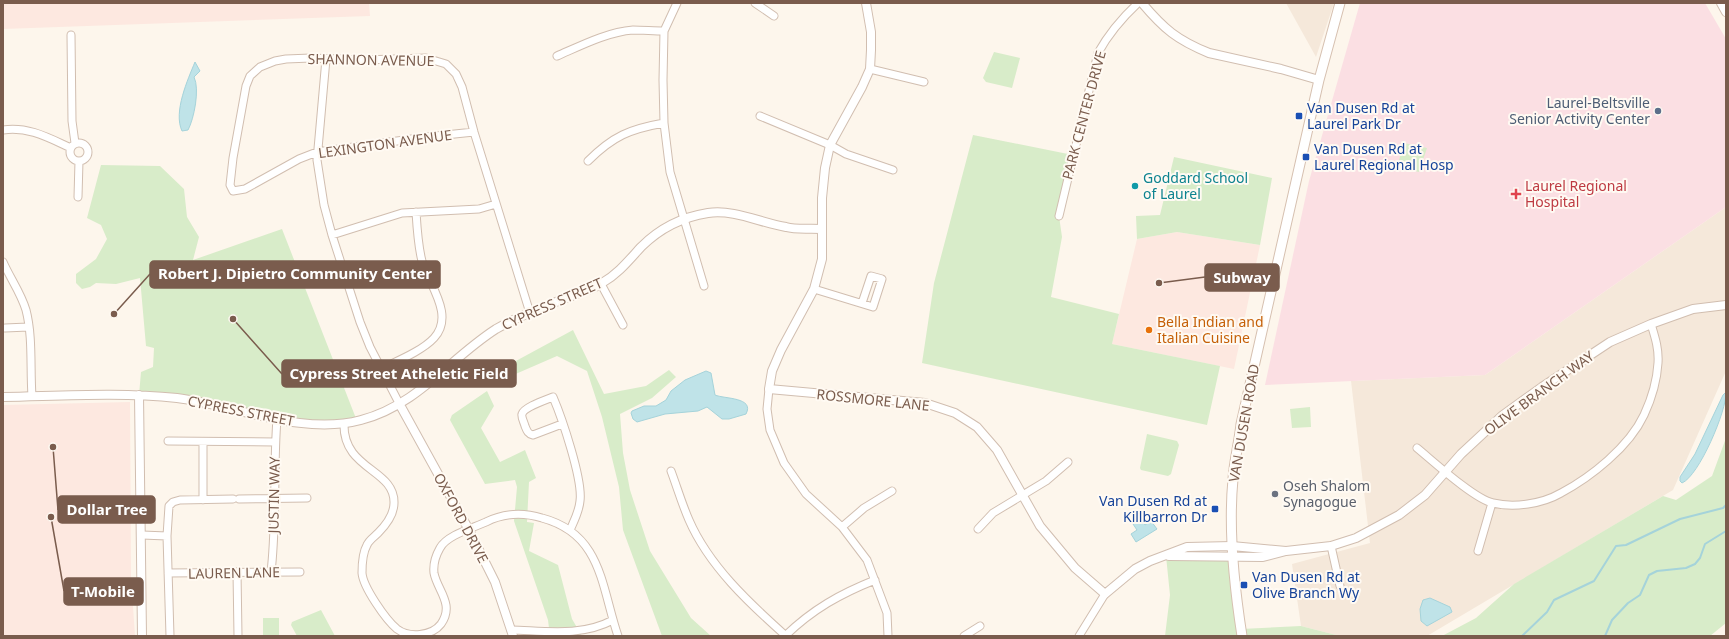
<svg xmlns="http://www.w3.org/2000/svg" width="1729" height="639" font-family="'Noto Sans',sans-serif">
<rect width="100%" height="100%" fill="#fdf6ec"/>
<!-- residential -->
<path fill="#f5e8da" d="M1286,3h48l-18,54z
M1726,207v164l-53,119 -246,146h-87l-39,-10 -9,-62 78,-21 -19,-162 134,-6z"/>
<!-- commercial -->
<path fill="#fde8e0" d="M3,3h366l1,13 -367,13z
M1177,232l83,13 -26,124 -122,-25 25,-105z
M130,402l1,175 4,59h-132v-231z"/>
<!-- medical -->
<path fill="#fbdfe3" d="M1360,3h345l21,36v168l-241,168 -220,10 44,-204z"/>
<!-- green -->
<path fill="#d8ecc9" d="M994,52l26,6 -8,30 -26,-6 -3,-4z
M973,135l100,20 -14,61 3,21 -11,60 68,17 -7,30 108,22 -13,59 -285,-62 12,-80z
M1404,143l23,5 -8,24 -22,-5z
M1174,157l98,21 -12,67 -83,-13 -40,7 -1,-23 24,-1z
M101,165l59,1 24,23 3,28 12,20 -6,23 89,-31 75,192 -23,3 -174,-27 -21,-2 2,-23 12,-5 1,-19 -8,-2 -6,-68 -24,6 -20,-1 -6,4 -8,2 -6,-6v-9l20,-15 11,-20 -6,-14 -14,-7z
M573,330l31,64 42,-8 23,-16 7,7 -24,21 -32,16 3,39 7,37 20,61 41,67 20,18h-49l-39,-106 -4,-43 -17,-70 -15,-46 -30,-15 -46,20 -8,-8z
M487,391l7,15 -13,22 19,34 25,-12 11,28 -7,4 -2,40 7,1 -5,28 29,14 14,54 10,17h-32l-2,-16 -34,-99 3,-34 -2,-7 -30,4 -35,-64 2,-5z
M1310,407l1,20 -19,1 -2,-19z
M1147,434l30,7 2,4 -8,29 -3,2 -27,-6 -1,-2z
M1726,438v185l-16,13h-268l34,-18 38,-34 149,-88 13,4 36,-24z
M1166,556l66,1 9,72 60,-3 39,10h-175l5,-41z
M321,610l14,26h-38l-6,-11 1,-3z
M263,618h16v18h-16z"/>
<!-- water -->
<path fill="#bfe3e8" stroke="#a5d3da" d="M195,62l5,9 -6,6c6,12 0,42 -6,53l-6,1c-9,-19 6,-52 13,-69z
M706,371l5,2 4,22c9,4 40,2 31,19l-17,5h-7l-15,-12 -9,4 -33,3 -28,8 -4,-3 -2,-6 1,-2 12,-5h12l10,-6 5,-9 14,-11z
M1726,392c1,18 -27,84 -44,91l-2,-2v-4l15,-23 28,-59z
M1141,519l4,6 6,-4 6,8 -21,13 -5,-8 6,-4 -4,-6z
M1430,598l20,9 2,5 -25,14 -6,-5 -1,-12 3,-9z"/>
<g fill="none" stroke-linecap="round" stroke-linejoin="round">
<!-- stream -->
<path stroke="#a5d3da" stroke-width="2" d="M1522,636l25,-24 7,-12 40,-19 22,-35 10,-1 54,-26 43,-11 3,-3
M1605,636l7,-16 16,-17 12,-8 9,-20 8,-4 29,-3 9,-4 5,-6 5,-14 21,-13"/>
<!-- minor casing -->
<g stroke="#d1beb0" stroke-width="9">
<path id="minor" d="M677,3l-13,28 -1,49 1,43 6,49 34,114
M755,3l19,13
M71,35l1,86 3,22
M557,56c23,-10 50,-24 76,-26 10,0 21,1 31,1
M326,59l-9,101 7,45 8,30 28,87 10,25 30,58
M870,69l54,13
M760,116l70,29 16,9 47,16
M3,130c25,-4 46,8 68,18
M474,132l-48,5 -109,15 -18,7 -54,30 -12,2 -3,-6 3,-27 13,-72 4,-10 10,-9 15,-6 11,-2 25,-1 52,2 63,-2 20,6 10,10 6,13 12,45 56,181
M70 152a9 9 0 1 1 18 0a9 9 0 1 1-18 0Z
M588,161c25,-25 42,-32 76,-38
M78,197l1,-36
M1059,216l39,-163c11,-20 24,-35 40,-50
M332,235l70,-22 77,-4 17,-5
M3,262c7,16 18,31 23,48 7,27 4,58 6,86
M601,284l22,41
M814,289l59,18 9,-28 -11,-3 -9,27
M5,328l23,-1
M381,369c16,-8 41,-18 53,-31 21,-23 -5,-53 -12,-77 -4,-15 -5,-33 -6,-49
M769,389l-2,20 3,21 14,33 22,31 36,33 25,33 20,53 1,23
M344,424c-1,46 51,45 50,79 0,11 -9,23 -16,30 -4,4 -9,7 -11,12 -4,7 -5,19 -5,28 1,14 24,47 35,56 12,9 35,7 44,-5 14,-20 -4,-34 -7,-51 -1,-9 2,-18 6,-25 7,-13 33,-20 46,-26 18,-9 36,-10 56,-4 60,16 59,68 76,118
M562,424l-29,11c-5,-1 -6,-4 -8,-9 -1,-4 -4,-9 -3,-12 2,-7 24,-14 31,-17 9,21 30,83 27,104 -1,11 -6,20 -10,29
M168,441l107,1
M203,442v58
M1417,448c16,13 57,51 76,55 21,5 49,1 68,-10 30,-16 68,-46 83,-78 7,-15 13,-35 14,-52 1,-14 -3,-26 -7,-39
M671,471c6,16 11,33 18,49 20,46 60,83 97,116
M239,499l68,-1
M842,527l22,-19 28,-17
M978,529l15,-16 53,-32 22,-19
M142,535l25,1
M1331,546l9,40
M1478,551l14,-48
M237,572l1,64
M271,572c6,-51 2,-103 6,-153
M168,573l132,-1
M511,630c35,1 70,7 102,-10
M170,636l-3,-100 2,-30 4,-4 7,-2 53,-1
M785,636c28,-27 55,-42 90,-56
M964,636l16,-10
M1079,636l26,-42"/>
</g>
<!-- tertiary casing -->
<g stroke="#d1beb0" stroke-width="10">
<path id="tertiary" d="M866,3l5,29v18l-1,19 -8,18 -32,58 -5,23 -3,30v61l-8,30 -33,61 -9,21 -3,18 156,14 30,10 22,14 20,23 43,76 35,42 30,26 30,-25 15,-8 37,-14 45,-1 54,5
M1142,3c22,26 35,37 67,50l72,16 38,11
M1721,3l5,9
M139,395l3,241
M3,397c57,-1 116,-5 174,1 58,7 125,38 184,22 57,-15 88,-61 135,-91 24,-14 52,-24 78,-34 9,-4 20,-6 28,-12 16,-9 27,-23 39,-36 18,-18 41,-30 67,-34 26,-4 53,10 78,14 11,3 24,1 35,2
M400,405l69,125 26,52 18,54
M1169,556l94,1 23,-6 45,-5 25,-8 43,-23 26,-20 36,-41 42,-39 39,-28 68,-45 41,-18 42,-15 33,-4"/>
</g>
<!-- secondary casing -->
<g stroke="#d6c0b0" stroke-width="11">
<path id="secondary" d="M1242,636c-8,-51 -14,-105 -9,-157 1,-18 6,-36 8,-55l78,-344 21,-77"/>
</g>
<!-- minor -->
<use href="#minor" stroke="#fff" stroke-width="7"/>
<!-- tertiary -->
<use href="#tertiary" stroke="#fff" stroke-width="8"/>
<!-- secondary -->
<use href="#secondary" stroke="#fff" stroke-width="9"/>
</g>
<!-- markers -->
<circle fill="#5c6f8a" stroke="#fffaf3" stroke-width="1.5" cx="1658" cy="111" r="4"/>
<g fill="#1a4fb4" stroke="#fffaf3" stroke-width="1.5">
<rect x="1295" y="112" width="8" height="8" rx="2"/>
<rect x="1302" y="153" width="8" height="8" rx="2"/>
<rect x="1211" y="505" width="8" height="8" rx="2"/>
<rect x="1240" y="581" width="8" height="8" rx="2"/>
</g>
<circle fill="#0f9aa8" stroke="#fffaf3" stroke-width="1.5" cx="1135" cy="186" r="4"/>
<path fill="#e0444e" stroke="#fffaf3" stroke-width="1.5" d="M1514 188h4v4h4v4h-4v4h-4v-4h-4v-4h4z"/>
<circle fill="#e8710a" stroke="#fffaf3" stroke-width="1.5" cx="1149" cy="330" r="4"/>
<circle fill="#6b7280" stroke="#fffaf3" stroke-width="1.5" cx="1275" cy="494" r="4"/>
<g text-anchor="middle" stroke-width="4" stroke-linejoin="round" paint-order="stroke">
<!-- street labels -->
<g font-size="14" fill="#7a5c4d" stroke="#fffaf3">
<text transform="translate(371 60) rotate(1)" y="5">SHANNON AVENUE</text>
<text transform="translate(1084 115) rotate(-75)" y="5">PARK CENTER DRIVE</text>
<text transform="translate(385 144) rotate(-8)" y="5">LEXINGTON AVENUE</text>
<text transform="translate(552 304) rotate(-24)" y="5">CYPRESS STREET</text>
<text transform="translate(1539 393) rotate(-36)" y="5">OLIVE BRANCH WAY</text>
<text transform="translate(873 400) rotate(6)" y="5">ROSSMORE LANE</text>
<text transform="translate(241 411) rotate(11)" y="5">CYPRESS STREET</text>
<text transform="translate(1244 423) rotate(-80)" y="5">VAN DUSEN ROAD</text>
<text transform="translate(274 495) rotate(-89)" y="5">JUSTIN WAY</text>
<text transform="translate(461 518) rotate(62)" y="5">OXFORD DRIVE</text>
<text transform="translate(234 573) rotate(-1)" y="5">LAUREN LANE</text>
</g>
<!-- service labels -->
<g font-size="14" fill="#4e5e75" stroke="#fffaf3" text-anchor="end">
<text x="1650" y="108">Laurel-Beltsville<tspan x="1650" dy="16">Senior Activity Center</tspan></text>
</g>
<!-- transit labels -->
<g font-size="14" fill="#164399" stroke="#fffaf3" text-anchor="start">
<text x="1307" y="113">Van Dusen Rd at<tspan x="1307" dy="16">Laurel Park Dr</tspan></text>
<text x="1314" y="154">Van Dusen Rd at<tspan x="1314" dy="16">Laurel Regional Hosp</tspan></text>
<text x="1207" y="506" text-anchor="end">Van Dusen Rd at<tspan x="1207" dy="16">Killbarron Dr</tspan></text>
<text x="1252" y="582">Van Dusen Rd at<tspan x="1252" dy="16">Olive Branch Wy</tspan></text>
</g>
<!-- culture labels -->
<g font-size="14" fill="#0d838f" stroke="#fffaf3" text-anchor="start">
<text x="1143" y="183">Goddard School<tspan x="1143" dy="16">of Laurel</tspan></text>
</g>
<!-- health labels -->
<g font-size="14" fill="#be3a42" stroke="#fffaf3" text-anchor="start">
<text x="1525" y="191">Laurel Regional<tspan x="1525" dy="16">Hospital</tspan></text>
</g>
<!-- food labels -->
<g font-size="14" fill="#c56008" stroke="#fffaf3" text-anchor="start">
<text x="1157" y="327">Bella Indian and<tspan x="1157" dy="16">Italian Cuisine</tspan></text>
</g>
<!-- worship labels -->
<g font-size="14" fill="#5b616d" stroke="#fffaf3" text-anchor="start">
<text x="1283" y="491">Oseh Shalom<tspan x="1283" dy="16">Synagogue</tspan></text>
</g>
</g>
<!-- callouts -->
<path fill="none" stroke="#7a5c4d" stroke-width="1.5" d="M114 314L150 274M1159 283L1205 277M233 319L282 374M53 447L58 510M51 517L64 591"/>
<g fill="#7a5c4d" stroke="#fffaf3" stroke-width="1.5">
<circle cx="114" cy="314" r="4"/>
<circle cx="1159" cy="283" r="4"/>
<circle cx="233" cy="319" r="4"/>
<circle cx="53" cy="447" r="4"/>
<circle cx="51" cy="517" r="4"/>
</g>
<g fill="#7a5c4d" stroke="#7a5c4d" stroke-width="1.5">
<rect x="150" y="261" width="290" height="27" rx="4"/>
<rect x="1205" y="264" width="74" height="27" rx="4"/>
<rect x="282" y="360" width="234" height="27" rx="4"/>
<rect x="58" y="496" width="97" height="27" rx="4"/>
<rect x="64" y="578" width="79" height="27" rx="4"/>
</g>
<g font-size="15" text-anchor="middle" font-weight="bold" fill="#fff">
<text x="295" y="279">Robert J. Dipietro Community Center</text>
<text x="1242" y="283">Subway</text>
<text x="399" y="379">Cypress Street Atheletic Field</text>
<text x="107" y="515">Dollar Tree</text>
<text x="103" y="597">T-Mobile</text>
</g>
<!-- border -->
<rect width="1729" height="639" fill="none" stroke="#7a5c4d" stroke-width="8"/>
</svg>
